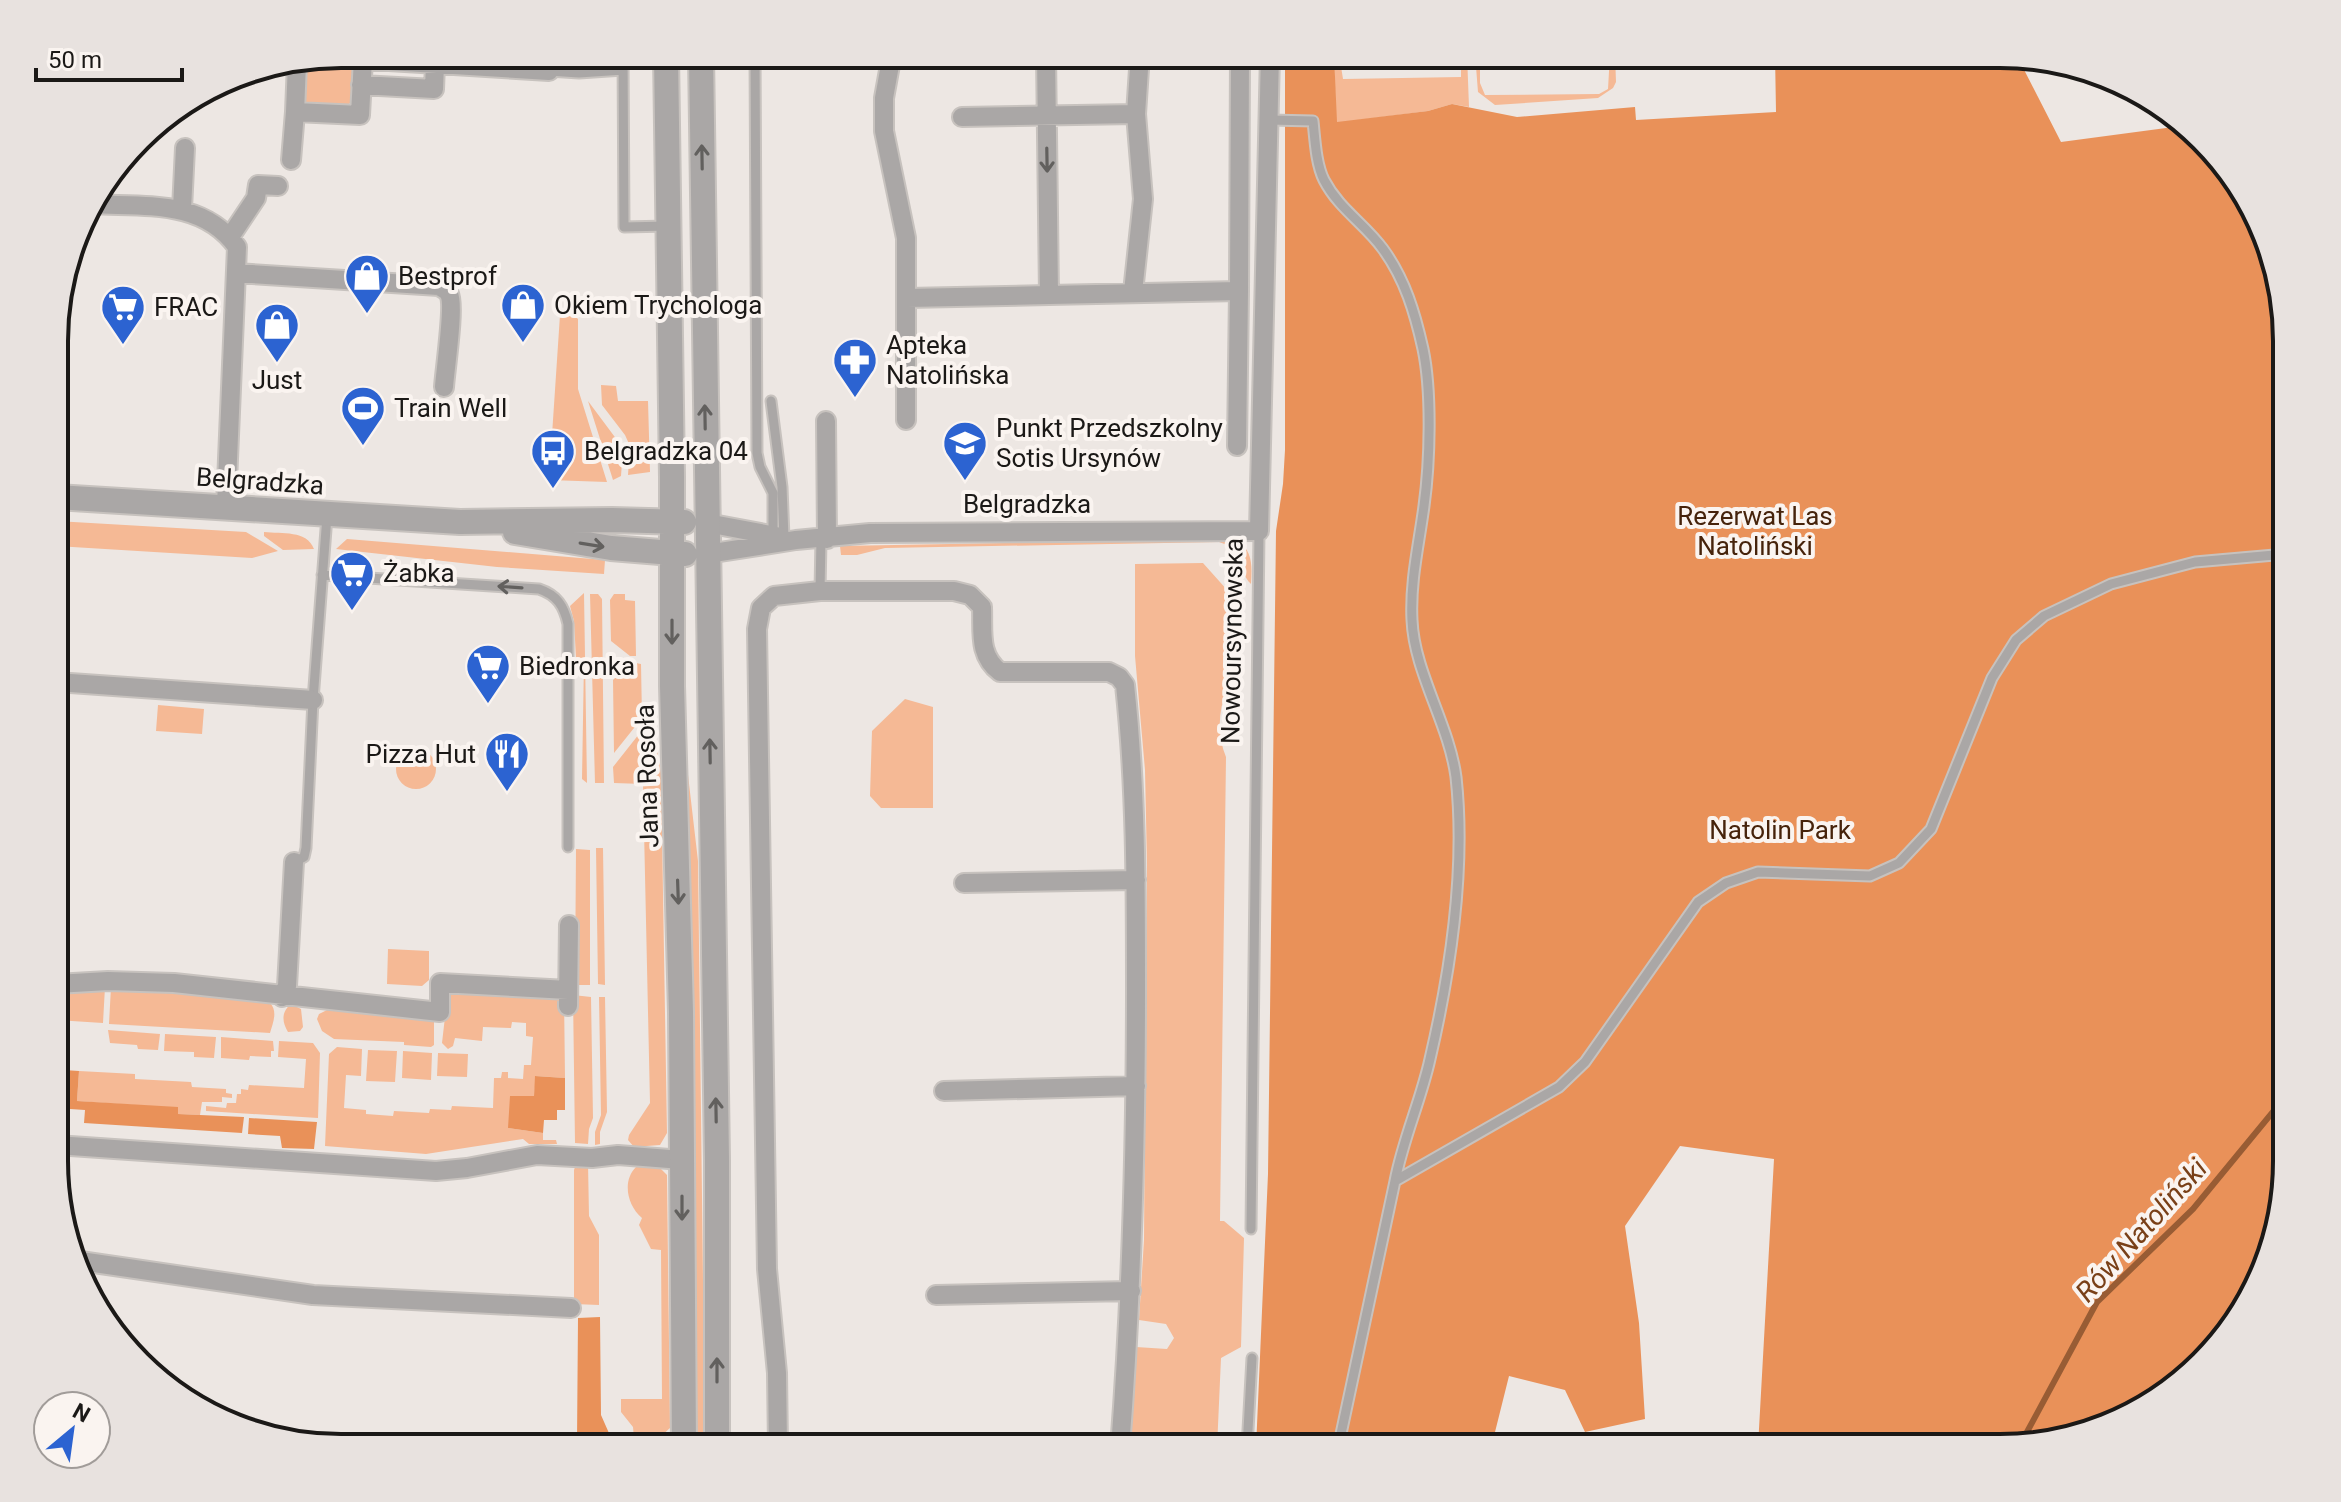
<svg xmlns="http://www.w3.org/2000/svg" width="2341" height="1502" font-family="Roboto,sans-serif">
<rect width="100%" height="100%" fill="#ede7e3"/>
<!-- green -->
<path fill="#f5b995" d="M1334,54h5l4,25 118,-2v-23h6l2,53 -17,-3 -24,7 -92,12z
M1475,54h5v29l5,12 114,-1 9,-5 2,-35h5l1,28 -3,6 -15,10 -103,7 -17,-13z
M312,64l40,3c2,14 6,32 -7,41l-37,-3 -5,-6 1,-24z
M560,315l15,1 3,3v70l29,93 -58,-2z
M601,385l15,1 2,15h30l2,71 -22,3 2,-29 -5,-11 -23,-30z
M588,401l35,47 -2,28 -8,4z
M56,521l190,11 32,19 -26,7 -196,-12z
M264,532c18,2 43,-2 50,17l-31,1 -19,-14z
M347,539l258,21 -1,14 -107,-7 -161,-18z
M1229,539h8c16,13 15,26 14,45 -15,-15 -4,-33 -32,-42l-334,6 -28,7h-16l-1,-9z
M1203,563l25,28 -1,98c-9,22 -10,46 -1,68l-6,464h4l20,17 -3,109 -20,11 -4,90h-88l7,-101 31,2 7,-11 -8,-14 -27,-4 5,-80 3,-375 -2,-95 -10,-114v-92z
M584,593l3,190 -5,-4 2,-118 -8,-3 -2,-37 -4,-15z
M590,594h8l4,5 2,184h-9z
M614,594h11v6l10,1 1,55h-6l-19,-15 -1,-41z
M630,662l11,2 1,54 -28,35 -1,-73z
M905,699l28,8v101h-52l-11,-12 2,-65z
M158,705l46,4 -2,25 -46,-3z
M653,728l8,45 6,360 -7,12 -26,2 -6,-7 1,-5 21,-32 -7,-319 -29,-1 -1,-16 30,-38z
M396 769a20 20 0 1 1 40 0a20 20 0 1 1-40 0Z
M688,775l10,86 7,587h-7l-2,-44z
M596,848h7l2,137 -7,-1z
M576,849l14,1v135h-15z
M388,949l41,2v29l-7,6 -35,-2z
M105,987l-2,36 -47,-3v-29z
M111,987l84,5 75,11c8,8 3,20 0,30l-161,-9z
M448,991l116,4 1,83 -29,-2 -2,20 -26,32 35,5v7h13l1,4h-28l-6,-5 -97,15 -101,-8 4,-92 8,-7 25,2 -1,27 -15,-1 -2,33 22,2v4l27,2 1,-5 35,2 1,-4 21,1 1,-4 41,2 1,-30h7l1,-6h6v6l15,1 1,-14h7l2,-28 -7,-1v-13l-14,-1 -1,6 -28,-1 -1,14 -27,-3 -2,8 -5,3 -6,-6z
M573,995l18,2 2,121 -4,11 -1,15 -13,-1z
M599,997h6l2,115 -7,20v12l-5,1v-13l6,-17z
M291,1004l10,5 2,18 -3,4 -12,1c-6,-10 -7,-20 3,-28z
M329,1009l105,9v27l-3,2 -27,-2v-3l-70,-3 -12,-8 -5,-12 2,-5z
M108,1030l52,4 -2,16 -20,-1 -1,-4 -27,-2z
M165,1034l51,3 -2,21 -20,-1v-5l-30,-1z
M221,1037l52,4 1,10h-3v6l-21,-1 -1,4 -28,-2z
M279,1041l34,2 7,10 -2,65 -112,-7v-5l20,2 1,-5h9l1,-9h4v-5l7,1 1,-5 55,3 2,-29 -28,-2z
M368,1050l29,1 -2,31 -29,-1z
M403,1051l29,2 -1,27 -29,-2z
M438,1053l30,1 -1,23 -30,-1z
M79,1071l56,3v5l56,3 1,5 34,2v4l6,1v4l-10,-1v5h-20l-2,13 -22,-1v-6l-101,-7z
M577,1162l11,1 1,53 10,19v70l-25,-1v-134z
M636,1167h23l8,8 3,253 -10,9 -26,1 -1,-11 -12,-15v-13h41l-1,-149 -10,-1 -12,-24 3,-7c-15,-13 -20,-37 -6,-51z"/>
<!-- forest -->
<path fill="#e99159" d="M1285,54h49l3,68 91,-11 24,-7 65,13 118,-10 1,13 140,-8 -1,-58h225l17,2 44,86 120,-16 67,71 38,125v857l-47,141 -96,90 -125,37h-260l16,-288 -94,-13 -55,80 14,97 6,96 -60,13 -20,-42 -56,-14 -18,72h-235l12,-274 8,-643 7,-47 2,-34z
M60,1055l4,1v14l15,1 -2,30 101,6v7l66,3 -2,16 -158,-10 1,-13 -15,-1 -1,-16 -11,-1 -2,-22z
M535,1076l30,2v32h-8v10h-13l-1,13 -35,-5 2,-32h24z
M249,1118l68,4 -3,27 -32,-1 -2,-12 -32,-2z
M600,1317l1,98 11,25 -35,1 1,-123z"/>
<g fill="none" stroke-linecap="round" stroke-linejoin="round">
<!-- stream -->
<path stroke="#985c34" stroke-width="6" d="M2022,1446l5,-14 70,-130 96,-93 93,-113"/>
<!-- service casing -->
<g stroke="#c7c2be" stroke-width="13">
<path id="service" d="M623,54l1,173 44,-1
M755,54l2,399 3,14 13,26v43
M549,71l30,2 44,-3
M1270,120l43,1c2,19 3,43 11,59 15,29 41,44 59,69 22,30 32,64 40,100 9,43 7,113 1,157 -5,38 -14,75 -12,114 2,52 37,104 44,157 10,92 -5,192 -26,282 -9,41 -27,80 -35,122
M771,401l11,86 2,51
M322,575l217,14c18,6 25,17 29,35v223
M820,591l1,-52
M294,862l10,-5 2,-9 7,-148 14,-184
M1251,1229l8,-698
M1247,1448l5,-90
M1338,1448l57,-267 164,-94 26,-25 113,-160 28,-19 32,-11 112,4 29,-13 32,-34 61,-151 24,-38 28,-24 67,-32 84,-22 91,-8"/>
</g>
<!-- minor casing -->
<g stroke="#c7c2be" stroke-width="22">
<path id="minor" d="M892,54l-8,44v33l22,107v182
M324,57l225,14
M297,63l-2,49 65,3 3,-56
M361,85l73,4 1,-25
M962,117l174,-3
M291,160l4,-48
M92,204c52,3 111,-5 145,43l-11,259
M182,209l3,-61
M230,237l26,-39 2,-13 20,1
M236,273l203,13c3,2 8,4 10,8 6,11 -4,77 -5,93
M1133,292l10,-93 -7,-85 4,-60
M1049,295l190,-4 1,-237
M907,298l142,-3 -3,-241
M826,421l1,118
M1237,446l2,-155
M707,523l74,14
M707,554l89,-14 74,-7 389,-2 11,-477
M56,682l257,18
M964,883l172,-3
M56,984l52,-3 66,2 266,29v-29l128,7
M282,997l5,-11 7,-124
M568,1006l1,-81
M944,1091l192,-5
M56,1145l380,26 31,-3 70,-13 55,3 26,-3 64,5
M80,1261l233,34 258,13
M936,1295l195,-4
M778,1448l-1,-75 -10,-104 -10,-640 4,-21 13,-12 46,-5h134l16,4 12,12c1,25 -4,48 18,65h109l10,5 6,8c11,100 11,201 11,302 0,154 -4,307 -16,461"/>
</g>
<!-- tertiary casing -->
<g stroke="#c7c2be" stroke-width="28">
<path id="tertiary" d="M666,54l6,423v209l9,326 3,436
M701,54l16,1107v287
M56,497l404,25 152,-2 72,2
M515,532l96,16 74,6"/>
</g>
<!-- service -->
<use href="#service" stroke="#aaa7a6" stroke-width="9"/>
<!-- minor -->
<use href="#minor" stroke="#aaa7a6" stroke-width="18"/>
<!-- tertiary -->
<use href="#tertiary" stroke="#aaa7a6" stroke-width="24"/>
</g>
<!-- one-way arrows -->
<defs><path id="oneway-shaft" d="M-6 0H5M1.5-3L5.5 0L1.5 3" fill="none" stroke-width="1.6" stroke-linecap="round" stroke-linejoin="round" transform="scale(2)"/></defs>
<g stroke="#62605e">
<use href="#oneway-shaft" transform="translate(702 157) rotate(-91)"/>
<use href="#oneway-shaft" transform="translate(1047 160) rotate(89)"/>
<use href="#oneway-shaft" transform="translate(705 417) rotate(-91)"/>
<use href="#oneway-shaft" transform="translate(592 545) rotate(9)"/>
<use href="#oneway-shaft" transform="translate(510 587) rotate(-176)"/>
<use href="#oneway-shaft" transform="translate(672 632) rotate(90)"/>
<use href="#oneway-shaft" transform="translate(710 751) rotate(-91)"/>
<use href="#oneway-shaft" transform="translate(678 892) rotate(88)"/>
<use href="#oneway-shaft" transform="translate(716 1110) rotate(-91)"/>
<use href="#oneway-shaft" transform="translate(682 1208) rotate(90)"/>
<use href="#oneway-shaft" transform="translate(717 1370) rotate(-90)"/>
</g>
<!-- icons -->
<defs>
<g id="shop-pin" transform="scale(2.3)"><path d="M0 17L-7.5 6A9.5 9.5 0 1 1 7.5 6Z" fill="#2c63d1" stroke="#faf4f0"/><path d="M-5-2.5h2.3a2.7 3.5 0 0 1 5.4 0H5L5.5 6h-11ZM-1.5-2.5h3a1.5 2.3 0 0 0-3 0Z" fill="#fff"/></g>
<g id="supermarket-pin" transform="scale(2.3)"><path d="M0 17L-7.5 6A9.5 9.5 0 1 1 7.5 6Z" fill="#2c63d1" stroke="#faf4f0"/><path d="M-6-5.5h2.5l.6 2H6L4.5 2H-2.5L-4.4-4H-6ZM-1.5 3.2a1.3 1.3 0 1 0 .1 0ZM3 3.2a1.3 1.3 0 1 0 .1 0Z" fill="#fff"/></g>
<g id="pharmacy-pin" transform="scale(2.3)"><path d="M0 17L-7.5 6A9.5 9.5 0 1 1 7.5 6Z" fill="#2c63d1" stroke="#faf4f0"/><path d="M-2-6h4v4h4v4h-4v4h-4v-4h-4v-4h4Z" fill="#fff"/></g>
<g id="stadium-pin" transform="scale(2.3)"><path d="M0 17L-7.5 6A9.5 9.5 0 1 1 7.5 6Z" fill="#2c63d1" stroke="#faf4f0"/><path d="M0-5a6.5 5 0 1 0 0 10a6.5 5 0 1 0 0-10ZM-3.5-1.8h7v3.6h-7Z" fill="#fff"/></g>
<g id="school-pin" transform="scale(2.3)"><path d="M0 17L-7.5 6A9.5 9.5 0 1 1 7.5 6Z" fill="#2c63d1" stroke="#faf4f0"/><path d="M0-5L7-2L0 1L-7-2ZM-4 1L0 2.5L4 1V4Q0 6-4 4Z" fill="#fff"/></g>
<g id="bus-pin" transform="scale(2.3)"><path d="M0 17L-7.5 6A9.5 9.5 0 1 1 7.5 6Z" fill="#2c63d1" stroke="#faf4f0"/><path d="M-5-6H5V4H4V6H2V4H-2V6H-4V4H-5ZM-3.5-4V0h7V-4ZM-3.5 1.2v1.5H-2V1.2ZM2 1.2v1.5H3.5V1.2Z" fill="#fff"/></g>
<g id="restaurant-pin" transform="scale(2.3)"><path d="M0 17L-7.5 6A9.5 9.5 0 1 1 7.5 6Z" fill="#2c63d1" stroke="#faf4f0"/><path d="M-5-6h1v4h1v-4h1v4h1v-4h1v5L-1.5 .5V6h-2V.5L-5-1ZM5-6V6H3V1.5H1.5Q1.5-4 5-6Z" fill="#fff"/></g>
</defs>
<g fill-rule="evenodd">
<use href="#shop-pin" x="367" y="276"/>
<use href="#shop-pin" x="523" y="305"/>
<use href="#supermarket-pin" x="123" y="307"/>
<use href="#shop-pin" x="277" y="325"/>
<use href="#pharmacy-pin" x="855" y="360"/>
<use href="#stadium-pin" x="363" y="408"/>
<use href="#school-pin" x="965" y="443"/>
<use href="#bus-pin" x="553" y="451"/>
<use href="#supermarket-pin" x="352" y="573"/>
<use href="#supermarket-pin" x="488" y="666"/>
<use href="#restaurant-pin" x="507" y="754"/>
</g>
<g text-anchor="middle" stroke-width="8" stroke-linejoin="round" paint-order="stroke">
<!-- poi labels -->
<g font-size="26" fill="#1b1917" stroke="#faf4f0" text-anchor="start">
<text x="398" y="285">Bestprof</text>
<text x="554" y="314">Okiem Trychologa</text>
<text x="154" y="316">FRAC</text>
<text x="886" y="354">Apteka<tspan x="886" dy="30">Natolińska</tspan></text>
<text x="277" y="389" text-anchor="middle">Just</text>
<text x="394" y="417">Train Well</text>
<text x="996" y="437">Punkt Przedszkolny<tspan x="996" dy="30">Sotis Ursynów</tspan></text>
<text x="584" y="460">Belgradzka 04</text>
<text x="383" y="582">Żabka</text>
<text x="519" y="675">Biedronka</text>
<text x="476" y="763" text-anchor="end">Pizza Hut</text>
</g>
<!-- street labels -->
<g font-size="26" fill="#1b1917" stroke="#faf4f0">
<text transform="translate(260 481) rotate(4)" y="9">Belgradzka</text>
<text x="1027" y="513">Belgradzka</text>
<text transform="translate(1232 641) rotate(-89)" y="9">Nowoursynowska</text>
<text transform="translate(647 776) rotate(-92)" y="9">Jana Rosoła</text>
</g>
<!-- park labels -->
<g font-size="26" fill="#46230b" stroke="#faf4f0">
<text x="1755" y="525">Rezerwat Las<tspan x="1755" dy="30">Natoliński</tspan></text>
<text x="1780" y="839">Natolin Park</text>
</g>
<!-- water labels -->
<g font-size="28" font-style="italic" fill="#794018" stroke="#faf4f0">
<text transform="translate(2141 1230) rotate(-48)" y="10">Rów Natoliński</text>
</g>
</g>
<!-- crop -->
<path d="M0 0H2341V1502H0ZM341 68H2000A273 273 0 0 1 2273 341V1161A273 273 0 0 1 2000 1434H341A273 273 0 0 1 68 1161V341A273 273 0 0 1 341 68Z" fill="#e8e2df" fill-rule="evenodd"/>
<path fill="none" stroke="#1b1917" stroke-width="4" d="M341 68H2000A273 273 0 0 1 2273 341V1161A273 273 0 0 1 2000 1434H341A273 273 0 0 1 68 1161V341A273 273 0 0 1 341 68Z"/>
<!-- north arrow -->
<g transform="translate(72 1430) rotate(29)"><circle r="38" fill="#faf4f0" stroke="#a19c99" stroke-width="2"/>
<path d="M0-6L14 30L0 20L-14 30Z" fill="#2c63d1"/>
<text y="-12" font-size="22" font-weight="bold" text-anchor="middle" fill="#1b1917">N</text>
</g>
<!-- scale -->
<path d="M36 68v12h146v-12" fill="none" stroke="#1b1917" stroke-width="4"/>
<text x="48" y="68" font-size="24" fill="#1b1917" stroke="#faf4f0" stroke-width="6" paint-order="stroke">50 m</text>
</svg>
